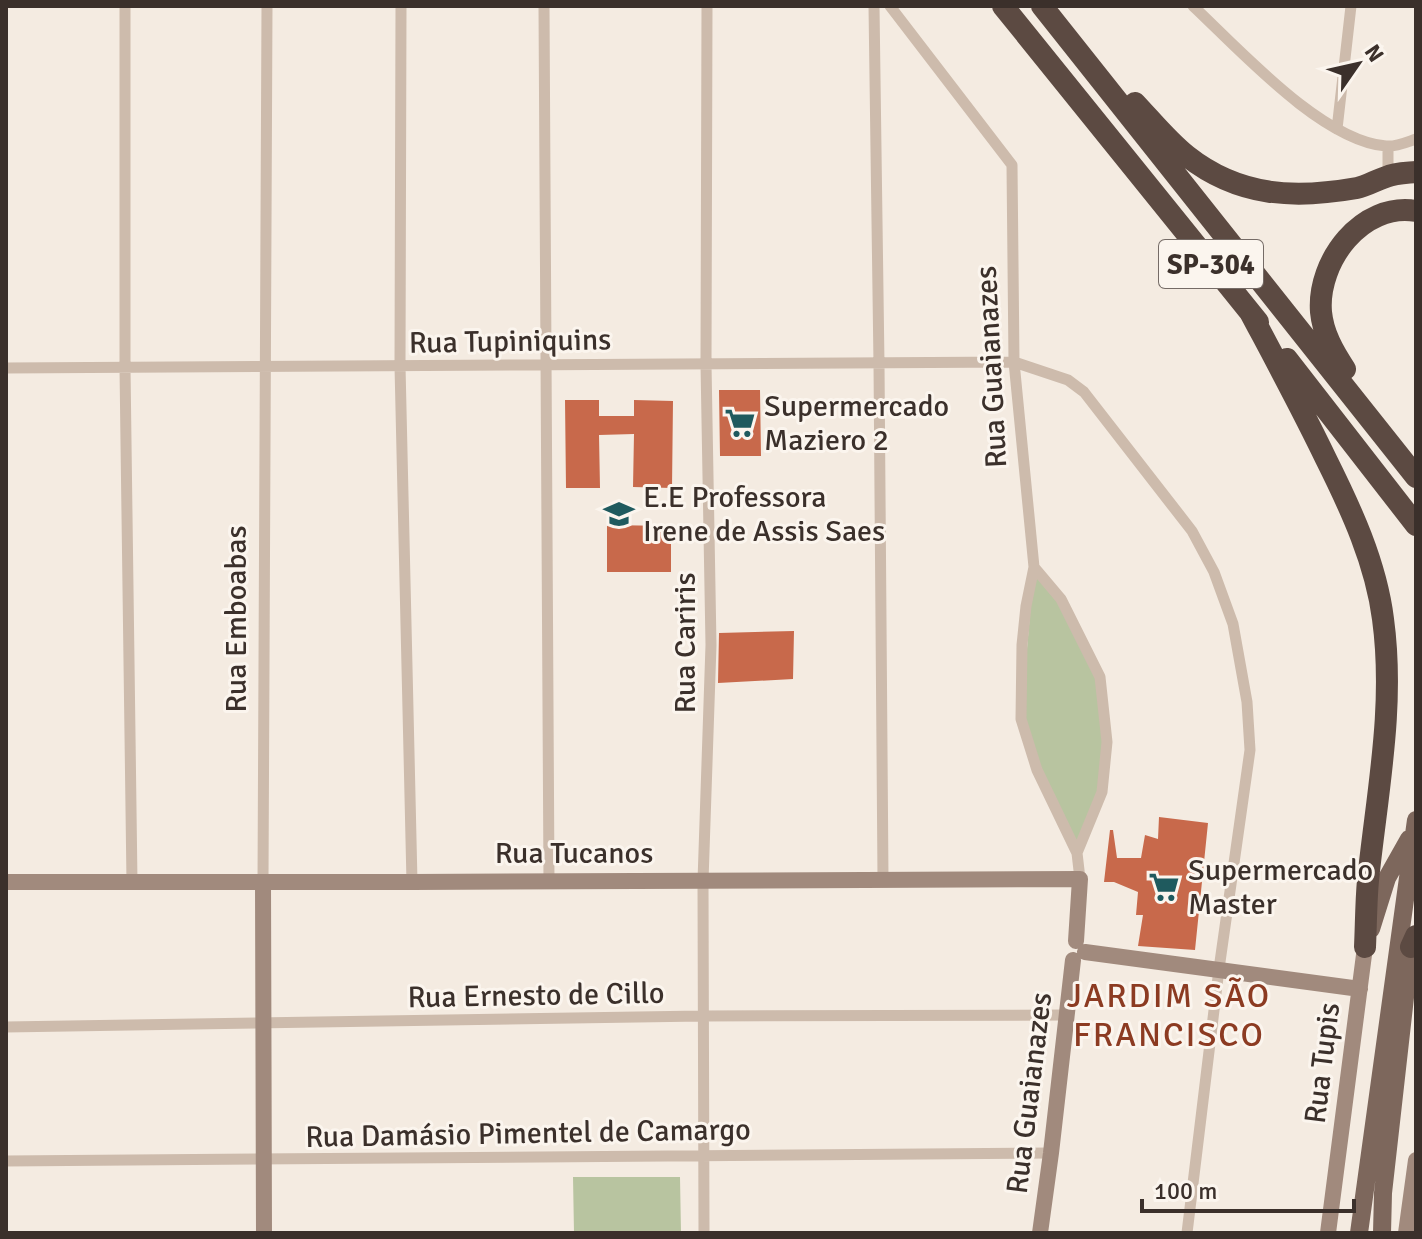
<svg xmlns="http://www.w3.org/2000/svg" width="1422" height="1239" font-family="Signika,sans-serif">
<rect width="100%" height="100%" fill="#f4ebe1"/>
<!-- green -->
<path fill="#b8c4a0" d="M1034,567l27,32 39,78 7,65 -5,50 -25,61 -56,-134z
M573,1177h107l1,56h-107z"/>
<!-- building -->
<path fill="#c8694b" d="M719,390h41l1,66h-41z
M565,400h34v16h35v-16l39,1 -1,87 -39,-1 1,-53 -35,1 1,53h-34z
M607,525l64,1v46h-64z
M794,631l-1,48 -75,4 1,-50z
M1159,817l49,6 -13,127 -57,-4 5,-31h-7l2,-23 -24,-10h-10l6,-52h3l4,28h24l4,-23 13,4z"/>
<g fill="none" stroke-linecap="round" stroke-linejoin="round">
<!-- street -->
<path stroke="#cdbbac" stroke-width="11" d="M125,6v362l7,514
M401,6l-1,360 12,516
M544,6l5,875
M874,6l5,358 4,515
M890,6l122,159 2,197 20,205 -8,39 -4,39 -1,74 16,51 40,83 3,26
M1193,6c46,43 129,135 193,140 10,1 21,-4 30,-7
M1337,129l14,-123
M1388,176v-29
M6,368l1008,-6 54,18 16,12 108,139 22,41 19,52 14,78 3,48 -31,219 -32,264
M1034,567l27,32 39,78 7,65 -5,50 -25,61
M263,882l4,-876
M6,1027l696,-11 365,-1
M6,1161l1045,-8
M704,1233l-1,-352 8,-236 -5,-281 1,-358"/>
<!-- secondary -->
<path stroke="#a18a7d" stroke-width="16" d="M6,882h406l668,-3 -4,62
M263,882l1,351
M1085,952l275,37
M1040,1233l11,-80 22,-193
M1328,1233l37,-286
M1406,1233l10,-73"/>
<!-- primary -->
<path stroke="#7d675c" stroke-width="18" d="M1371,929l16,-51 22,-39
M1359,1233l57,-413
M1382,1233l1,-40 27,-240"/>
<!-- highway -->
<path stroke="#5c4a42" stroke-width="22" d="M1003,6l255,316
M1042,6l374,471
M1135,103c17,18 33,38 52,53 52,41 108,43 170,32 10,-2 19,-8 29,-11 9,-4 20,-4 30,-5
M1250,312c26,49 52,97 76,147 25,50 50,104 57,160 12,88 -6,174 -15,261 -2,22 -2,45 -3,67
M1287,359l129,166
M1345,369c-12,-18 -22,-36 -24,-57 -4,-51 41,-110 95,-101
M1411,947l5,-11"/>
</g>
<!-- icons -->
<defs>
<g id="supermarket-bare" transform="scale(2.4)"><path d="M-6-5.5h2.5l.6 2H6L4.5 2H-2.5L-4.4-4H-6ZM-1.5 3.2a1.3 1.3 0 1 0 .1 0ZM3 3.2a1.3 1.3 0 1 0 .1 0Z" fill="#1f5a5e" stroke="#fbf5ee" stroke-width="2.5" paint-order="stroke"/></g>
<g id="school-bare" transform="scale(2.4)"><path d="M0-5L7-2L0 1L-7-2ZM-4 1L0 2.5L4 1V4Q0 6-4 4Z" fill="#1f5a5e" stroke="#fbf5ee" stroke-width="2.5" paint-order="stroke"/></g>
</defs>
<g fill-rule="evenodd">
<use href="#supermarket-bare" x="740" y="423"/>
<use href="#school-bare" x="619" y="514"/>
<use href="#supermarket-bare" x="1164" y="887"/>
</g>
<g text-anchor="middle" stroke-width="6" stroke-linejoin="round" paint-order="stroke">
<!-- shield labels -->
<rect fill="#fbf5ee" stroke="#756b66" stroke-width="2" x="1159" y="240" width="104" height="48" rx="6"/>
<g font-size="28" font-weight="bold" fill="#3b302b">
<text x="1211" y="274">SP-304</text>
</g>
<!-- street labels -->
<g font-size="30" fill="#3b302b" stroke="#fbf5ee">
<text transform="translate(510 341) rotate(-1)" y="10">Rua Tupiniquins</text>
<text transform="translate(991 367) rotate(-93)" y="10">Rua Guaianazes</text>
<text transform="translate(236 619) rotate(-90)" y="10">Rua Emboabas</text>
<text transform="translate(685 643) rotate(-90)" y="10">Rua Cariris</text>
<text x="574" y="863">Rua Tucanos</text>
<text transform="translate(536 995) rotate(-1)" y="10">Rua Ernesto de Cillo</text>
<text transform="translate(1322 1063) rotate(-83)" y="10">Rua Tupis</text>
<text transform="translate(1029 1093) rotate(-83)" y="10">Rua Guaianazes</text>
<text transform="translate(528 1133) rotate(-1)" y="10">Rua Damásio Pimentel de Camargo</text>
</g>
<!-- poi labels -->
<g font-size="30" fill="#3b302b" stroke="#fbf5ee" text-anchor="start">
<text x="764" y="416">Supermercado<tspan x="764" dy="34">Maziero 2</tspan></text>
<text x="643" y="507">E.E Professora<tspan x="643" dy="34">Irene de Assis Saes</tspan></text>
<text x="1188" y="880">Supermercado<tspan x="1188" dy="34">Master</tspan></text>
</g>
<!-- quarter labels -->
<g font-size="34" letter-spacing="2" fill="#8c3b22" stroke="#fbf5ee">
<text x="1169" y="1007">JARDIM SÃO<tspan x="1169" dy="39">FRANCISCO</tspan></text>
</g>
</g>
<!-- border -->
<rect width="1422" height="1239" fill="none" stroke="#3b302b" stroke-width="16"/>
<!-- north arrow -->
<g transform="translate(1358 64) rotate(56)" stroke="#fbf5ee" stroke-width="6" paint-order="stroke">
<path d="M0-6L14 30L0 20L-14 30Z" fill="#3b302b"/>
<text y="-12" font-size="22" font-weight="bold" text-anchor="middle" fill="#3b302b">N</text>
</g>
<!-- scale -->
<path d="M1142 1199v12h212v-12" fill="none" stroke="#3b302b" stroke-width="4"/>
<text x="1154" y="1199" font-size="24" fill="#3b302b" stroke="#fbf5ee" stroke-width="6" paint-order="stroke">100 m</text>
</svg>
